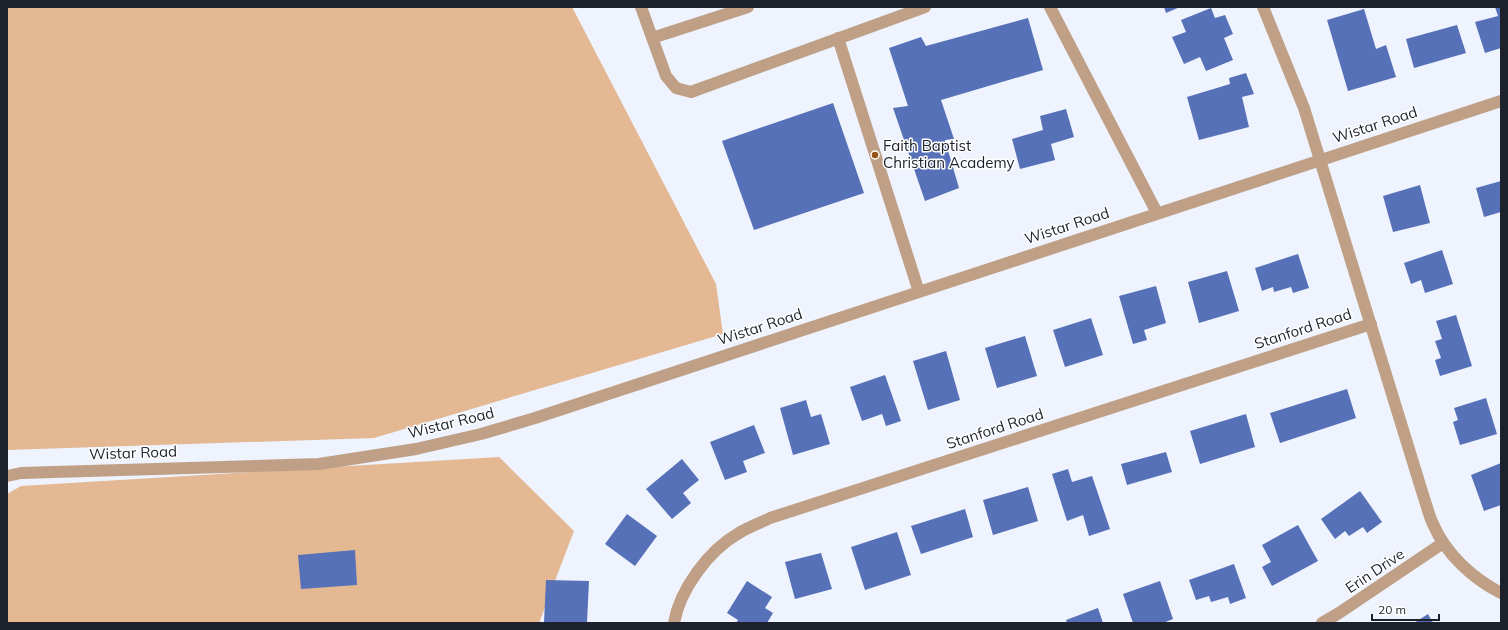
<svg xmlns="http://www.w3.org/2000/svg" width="1508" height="630" font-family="Mulish,sans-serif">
<rect width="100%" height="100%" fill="#eef3fe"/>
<!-- green -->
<path fill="#e3b893" d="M7,7h565l144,277 7,50 -349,104 -367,12z
M499,457l75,74 -35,92h-532v-129l14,-8z"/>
<!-- building -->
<path fill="#5771b9" d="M1164,7h16l-14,6z
M1495,7h6v41l-16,5 -10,-31 23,-6z
M1211,8l4,10 10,-3 8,19 -9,4 9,22 -27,11 -6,-14 -16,7 -12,-27 14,-5 -5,-12z
M1364,9l12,40 10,-4 10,32 -48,14 -21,-71z
M1028,18l15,52 -102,30 13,39 -9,1 14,48 -34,13 -32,-93 15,-2 -19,-58 32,-11 5,9z
M1457,25l9,28 -52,15 -8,-29z
M1246,73l8,21 -12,3 7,30 -50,13 -12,-43 43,-13 -1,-6z
M833,103l31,90 -110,37 -32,-89z
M1066,109l8,28 -23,7 4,16 -35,9 -8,-30 31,-9 -3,-14z
M1501,181v31l-17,5 -8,-29z
M1420,185l10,38 -37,9 -10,-36z
M1442,250l11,34 -28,9 -4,-13 -10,4 -7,-21z
M1298,254l11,34 -16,5 -2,-6 -17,5 -1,-5 -11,4 -7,-23z
M1227,271l12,40 -40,12 -11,-41z
M1156,286l10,37 -22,7 3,10 -14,4 -14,-48z
M1456,315l16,51 -32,10 -5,-16 6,-2 -6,-17 7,-2 -6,-18z
M1091,318l12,37 -38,12 -12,-37z
M1025,336l12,40 -40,12 -12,-40z
M946,351l14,49 -32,10 -15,-49z
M885,375l16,46 -15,5 -4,-12 -20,7 -12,-34z
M1347,389l9,29 -76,25 -10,-30z
M1486,398l11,36 -37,11 -7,-23 5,-2 -4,-12z
M806,400l5,17 10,-3 9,30 -37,11 -13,-47z
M1246,414l9,33 -55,17 -10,-33z
M754,425l11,28 -22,8 4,11 -22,8 -15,-38z
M1166,452l6,20 -45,13 -6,-21z
M682,459l17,21 -16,13 8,10 -19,16 -26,-30z
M1501,463v42l-17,6 -13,-36z
M1068,469l4,13 20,-6 18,53 -21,7 -6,-21 -16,6 -15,-47z
M1028,487l10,34 -45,14 -10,-35z
M1360,491l22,31 -15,11 -4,-6 -14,9 -4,-5 -10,8 -14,-20z
M965,509l8,28 -52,17 -10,-28z
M627,514l30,22 -22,30 -30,-22z
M1298,525l20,36 -46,25 -10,-19 9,-5 -9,-17z
M897,532l14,43 -46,15 -14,-43z
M355,550l2,35 -56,4 -3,-34z
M821,553l11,36 -37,10 -10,-37z
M1234,564l12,34 -16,6 -2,-7 -17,5 -2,-6 -13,4 -7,-20z
M546,580l43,1 -2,42 -43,-1z
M747,581l25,16 -7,11 8,5 -6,10h-31l2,-3 -11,-7z
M1160,581l13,38 -10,4h-30l-10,-29z
M1098,608l5,15h-36l-1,-3z
M1428,614l5,9h-19z"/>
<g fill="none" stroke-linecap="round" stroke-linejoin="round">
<!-- minor -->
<path stroke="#bfa086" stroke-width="12" d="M641,7l25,69 10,12 15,4 234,-85
M1050,7l107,206
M1263,7l41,101 120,390c3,8 5,18 9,26 13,30 39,54 68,69
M652,38l96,-31
M838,38l81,254
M7,476l14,-3 298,-9 97,-15 65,-15 54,-16 966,-317
M674,623c6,-34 35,-73 65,-90 10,-6 21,-10 31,-15l601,-194
M1322,623l17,-10 104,-70"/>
</g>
<!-- markers -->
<circle fill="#925715" stroke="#fff" stroke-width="1.5" cx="875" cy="155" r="4"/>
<g text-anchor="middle" stroke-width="3" stroke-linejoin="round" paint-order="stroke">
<!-- street labels -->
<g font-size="15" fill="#1d212b" stroke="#fff">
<text transform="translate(1375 125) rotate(-18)" y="5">Wistar Road</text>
<text transform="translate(1067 226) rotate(-18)" y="5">Wistar Road</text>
<text transform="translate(760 327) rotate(-18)" y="5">Wistar Road</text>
<text transform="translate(1303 329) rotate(-18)" y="5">Stanford Road</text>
<text transform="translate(451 423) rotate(-14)" y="5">Wistar Road</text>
<text transform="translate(995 429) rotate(-18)" y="5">Stanford Road</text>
<text transform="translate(133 453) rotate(-2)" y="5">Wistar Road</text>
<text transform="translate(1375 571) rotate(-34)" y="5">Erin Drive</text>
</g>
<!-- poi labels -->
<g font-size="15" fill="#1d212b" stroke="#fff" text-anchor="start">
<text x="883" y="151">Faith Baptist<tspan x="883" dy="17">Christian Academy</tspan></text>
</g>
</g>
<!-- border -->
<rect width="1508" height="630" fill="none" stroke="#1d212b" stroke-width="16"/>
<!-- scale -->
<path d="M1372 614v6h67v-6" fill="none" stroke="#1d212b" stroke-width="2"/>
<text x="1378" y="614" font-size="12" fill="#1d212b" stroke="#ffffff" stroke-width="3" paint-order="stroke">20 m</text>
</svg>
